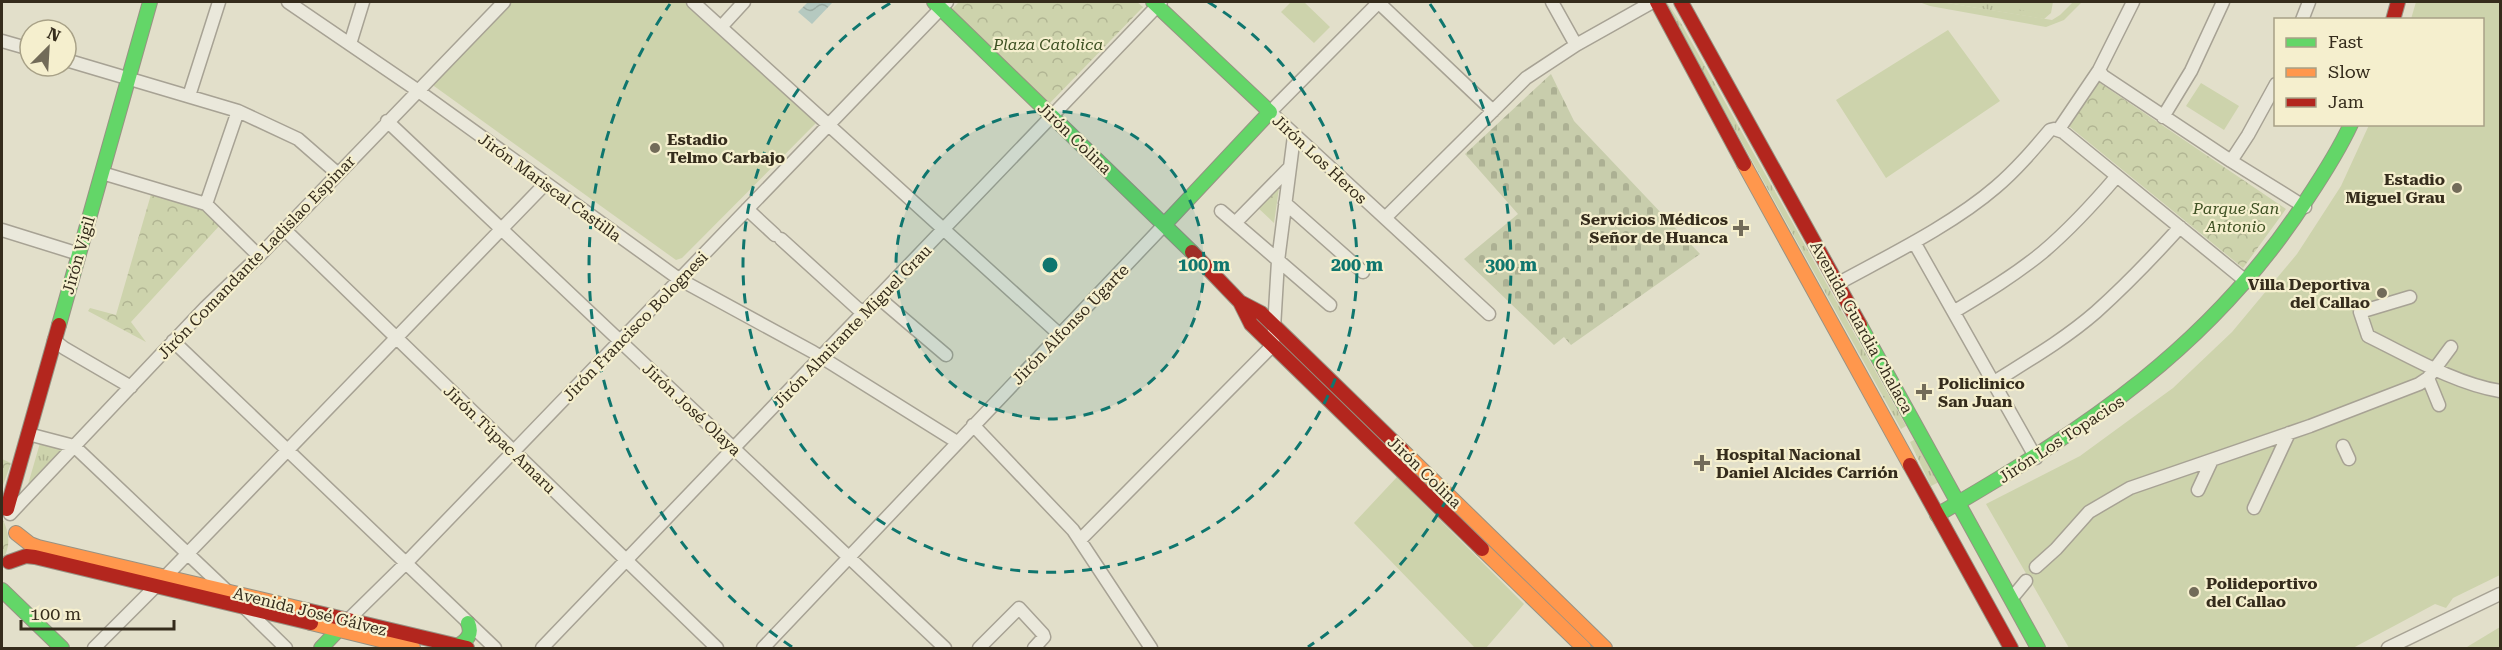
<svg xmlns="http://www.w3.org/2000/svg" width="2502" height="650" font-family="'Roboto Serif',serif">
<defs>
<pattern id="grass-tufts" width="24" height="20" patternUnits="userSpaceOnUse" patternTransform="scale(1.5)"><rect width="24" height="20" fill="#cdd3ac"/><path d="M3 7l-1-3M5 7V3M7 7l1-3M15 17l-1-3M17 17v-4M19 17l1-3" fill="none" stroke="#b1b593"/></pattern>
<pattern id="cemetery-stones" width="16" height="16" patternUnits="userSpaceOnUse" patternTransform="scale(1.5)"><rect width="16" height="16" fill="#c8cdac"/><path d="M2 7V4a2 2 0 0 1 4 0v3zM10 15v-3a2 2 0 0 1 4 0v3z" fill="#acb093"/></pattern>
<pattern id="park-crowns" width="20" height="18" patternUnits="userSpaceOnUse" patternTransform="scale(1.5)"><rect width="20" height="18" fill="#cdd3ac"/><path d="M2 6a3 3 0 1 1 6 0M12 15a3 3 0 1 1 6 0" fill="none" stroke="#b1b593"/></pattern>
<pattern id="water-waves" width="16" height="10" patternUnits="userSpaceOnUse" patternTransform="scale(1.5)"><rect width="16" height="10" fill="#b5c9c0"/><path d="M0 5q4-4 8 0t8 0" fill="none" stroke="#9cada4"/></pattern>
</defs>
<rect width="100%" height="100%" fill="#e2dfca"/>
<!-- grass -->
<path fill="url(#grass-tufts)" d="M1664,2h3l15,23 224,401 -5,3z
M1941,2h112l-2,11 -7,6z
M1914,440l25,42 -8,4 -21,-44z
M40,443l24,6 -33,40 -4,-1z"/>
<!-- cemetery -->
<path fill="url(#cemetery-stones)" d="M1551,74l23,47 126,133 -129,91 -7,-8 -10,8 -90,-86 54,-45 -53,-60z"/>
<!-- park -->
<path fill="url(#park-crowns)" d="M959,2h178l6,5 -94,97 -98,-94z
M2094,79l192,130 -43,59 -178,-145z
M1276,185l3,3 -5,35 -17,-16z
M152,191l53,15 16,18 -90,98 15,20 -58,-31 2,-3 26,7z
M2,459l9,4 -9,25z
M2,518c8,15 9,29 0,43z"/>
<!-- garden -->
<path fill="#cdd3ac" d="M512,2h177l128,115v5l-135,136 -6,2 -242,-174v-5z
M1291,2h13l26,25 -16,16 -33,-31z
M1919,2h22l111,18 8,-5 13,-13h9l-18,18 -18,7 -116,-21z
M1979,2h71l-3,13z
M2416,2h84v573l-47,23 -7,10 -11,-4 -82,44h-284l-83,-144 94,-48 93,-68 59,-56 65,-78 44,-68 28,-61 113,-1v-104l-71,-1z
M1948,30l52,71 -114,77 -50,-78z
M2201,83l38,23 -15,24 -38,-24z
M1397,477l127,127 -38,44h-11l-121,-125z
M2500,627v21h-32l-1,-1z"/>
<!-- water -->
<path fill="url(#water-waves)" d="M808,2h25l-21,22 -14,-12z"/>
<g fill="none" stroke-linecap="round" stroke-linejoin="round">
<!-- street casing -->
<g stroke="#a7a294" stroke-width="15">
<path id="street" d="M288,2l129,88 262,189 134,73 144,90
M693,2l366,332
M1378,2l115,109
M1379,2l-109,110 219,202
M1552,2l24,43
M2302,20l7,-18
M721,27l23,-25
M2,41l28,8
M350,44l13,-42
M66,60l172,51 60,28 39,34
M2099,70l4,6 128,85 74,46
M189,96l30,-94
M2163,117l28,-46 32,-69
M387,121l558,527
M2059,129l40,-59 34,-68
M2231,161l17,-26 28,-51
M102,173l104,31 53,52
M1285,203l78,69
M206,204l32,-93
M747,209l28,26
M1221,211l109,94
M1385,218l141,-140 50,-33 73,-41
M1235,223l55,-56
M284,229l433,419
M2,230l77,24
M781,239l76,69 8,4
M1914,242l122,216
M1837,284c51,-28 115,-59 159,-97 20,-17 37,-37 54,-57l4,-1 9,3 184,150
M2410,297l-50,15 8,24c41,20 88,48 132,55
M879,298l67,57
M1955,311c30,-18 60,-36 88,-59 27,-23 51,-49 74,-76
M54,340l10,8 67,39
M173,341l322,307
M2428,378l11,27
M1994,382c35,-22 71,-43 102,-70 30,-27 57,-55 84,-85
M973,425l100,105 78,118
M28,434l46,12 153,145
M2343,446l6,13
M2198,490l14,-30
M2254,508l35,-75
M10,514l196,-207 53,-51 245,-254
M1080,540l193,-195 5,-84 16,-125
M2036,567l20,-18 33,-37 41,-24 180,-62 109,-42 9,-6 23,-31
M166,576l379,-392
M2012,598l14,-17
M244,607l42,41
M348,620l57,-56 542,-562
M94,648l61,-61
M542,648l619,-646
M763,648l402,-424
M979,648l40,-40 24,26 1,3 -10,11
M2388,648l112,-54"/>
</g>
<!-- fast casing -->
<g stroke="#979283" stroke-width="16">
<path id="fast" d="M934,2l258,250
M1153,2l117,110 -105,112
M59,325l91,-323
M1860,325l178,323
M1937,515c149,-86 275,-169 370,-316 16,-24 32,-49 44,-75
M2,590l60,58
M457,646c10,-5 16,-12 11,-23
M321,648l22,-23"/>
</g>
<!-- slow casing -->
<g stroke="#979283" stroke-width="16">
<path id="slow" d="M1744,164l166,301
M1402,450l203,198
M16,533l14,11 8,3 268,63
M1482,549l102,99
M311,623l102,25"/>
</g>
<!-- jam casing -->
<g stroke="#979283" stroke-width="16">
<path id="jam" d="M1657,2l87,162
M1681,2l179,323
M2393,20l5,-18
M1192,252l48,50 11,22 231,225
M1240,302l21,11 141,137
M1910,465l101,183
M7,509l52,-184
M9,562l17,-6 9,1 276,66
M306,610l161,38"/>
</g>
<!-- street -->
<use href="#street" stroke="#eae8db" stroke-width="12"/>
<!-- fast -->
<use href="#fast" stroke="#63d668" stroke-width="14"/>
<!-- slow -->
<use href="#slow" stroke="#ff974d" stroke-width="14"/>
<!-- jam -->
<use href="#jam" stroke="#b3261e" stroke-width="14"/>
</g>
<!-- distance rings -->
<circle cx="1050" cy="265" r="154" fill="#0f766e" fill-opacity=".12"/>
<g fill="none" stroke="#0f766e" stroke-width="3" stroke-dasharray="10 8">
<circle cx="1050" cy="265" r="154"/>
<path d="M1208 2A307 307 0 1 1 892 2"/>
<path d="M792 647A461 461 0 0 1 670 4M1430 4A461 461 0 0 1 1308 647"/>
</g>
<!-- markers -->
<g fill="#726b59" stroke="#f5efce" stroke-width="2">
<circle cx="655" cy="148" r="6"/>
<circle cx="2457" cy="188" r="6"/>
<path d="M1738 219h6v6h6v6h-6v6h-6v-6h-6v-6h6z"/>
<circle cx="2382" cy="293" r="6"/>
<path d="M1921 383h6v6h6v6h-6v6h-6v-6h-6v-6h6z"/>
<path d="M1699 454h6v6h6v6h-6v6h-6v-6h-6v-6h6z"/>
<circle cx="2194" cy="592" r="6"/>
</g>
<g text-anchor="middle" stroke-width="4.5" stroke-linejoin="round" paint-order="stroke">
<!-- park labels -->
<g font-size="16" font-style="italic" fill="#3e5123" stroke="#f5efce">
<text x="1048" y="50">Plaza Catolica</text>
<text x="2236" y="214">Parque San<tspan x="2236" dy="18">Antonio</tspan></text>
</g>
<!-- street labels -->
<g font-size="16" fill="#352c1c" stroke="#f5efce">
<text transform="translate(1075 138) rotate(44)" y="6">Jirón Colina</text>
<text transform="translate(1320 159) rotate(43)" y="6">Jirón Los Heros</text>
<text transform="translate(550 187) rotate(36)" y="6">Jirón Mariscal Castilla</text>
<text transform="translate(78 255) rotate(-74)" y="6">Jirón Vigil</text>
<text transform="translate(256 257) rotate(-46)" y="6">Jirón Comandante Ladislao Espinar</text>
<text transform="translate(1070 324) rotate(-46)" y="6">Jirón Alfonso Ugarte</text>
<text transform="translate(635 326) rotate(-46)" y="6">Jirón Francisco Bolognesi</text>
<text transform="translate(852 326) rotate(-46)" y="6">Jirón Almirante Miguel Grau</text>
<text transform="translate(1862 327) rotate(61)" y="6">Avenida Guardia Chalaca</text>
<text transform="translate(692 409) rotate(43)" y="6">Jirón José Olaya</text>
<text transform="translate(500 439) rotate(44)" y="6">Jirón Túpac Amaru</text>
<text transform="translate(2061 439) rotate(-33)" y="6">Jirón Los Topacios</text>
<text transform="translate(1425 472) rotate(44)" y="6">Jirón Colina</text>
<text transform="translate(310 611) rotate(14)" y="6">Avenida José Gálvez</text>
</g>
<!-- poi labels -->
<g font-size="16" font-weight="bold" fill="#352c1c" stroke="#f5efce" text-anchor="start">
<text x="667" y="145">Estadio<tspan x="667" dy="18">Telmo Carbajo</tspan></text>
<text x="2445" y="185" text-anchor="end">Estadio<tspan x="2445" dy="18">Miguel Grau</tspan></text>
<text x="1728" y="225" text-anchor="end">Servicios Médicos<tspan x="1728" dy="18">Señor de Huanca</tspan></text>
<text x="2370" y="290" text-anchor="end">Villa Deportiva<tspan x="2370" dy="18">del Callao</tspan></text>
<text x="1938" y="389">Policlinico<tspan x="1938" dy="18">San Juan</tspan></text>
<text x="1716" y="460">Hospital Nacional<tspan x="1716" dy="18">Daniel Alcides Carrión</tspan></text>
<text x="2206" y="589">Polideportivo<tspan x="2206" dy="18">del Callao</tspan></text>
</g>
</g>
<circle cx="1050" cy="265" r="9" fill="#0f766e" stroke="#f5efce" stroke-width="3"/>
<g font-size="18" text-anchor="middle" font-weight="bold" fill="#0f766e" stroke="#f5efce" stroke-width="4.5" stroke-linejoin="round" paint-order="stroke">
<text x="1204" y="271">100 m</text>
<text x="1357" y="271">200 m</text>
<text x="1511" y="271">300 m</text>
</g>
<!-- border -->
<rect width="2502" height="650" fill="none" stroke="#352c1c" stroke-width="6"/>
<!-- legend -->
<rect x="2274" y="18" width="210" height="108" fill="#f5efce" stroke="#a8a187" stroke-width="1.5"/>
<rect x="2286" y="38" width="30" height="9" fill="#63d668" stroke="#a8a187" stroke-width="1.5"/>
<text x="2328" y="48" font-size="18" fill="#352c1c">Fast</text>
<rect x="2286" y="68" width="30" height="9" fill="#ff974d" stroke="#a8a187" stroke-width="1.5"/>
<text x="2328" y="78" font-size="18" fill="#352c1c">Slow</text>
<rect x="2286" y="98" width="30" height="9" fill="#b3261e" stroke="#a8a187" stroke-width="1.5"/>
<text x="2328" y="108" font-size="18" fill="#352c1c">Jam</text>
<!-- north arrow -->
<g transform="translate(48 48) rotate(24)"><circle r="28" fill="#f5efce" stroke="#a8a187" stroke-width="1.5"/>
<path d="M0-4.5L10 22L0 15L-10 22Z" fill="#726b59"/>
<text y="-9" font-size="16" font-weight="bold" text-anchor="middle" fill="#352c1c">N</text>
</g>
<!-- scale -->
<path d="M21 620v9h153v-9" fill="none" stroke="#352c1c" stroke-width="3"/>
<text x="30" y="620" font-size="18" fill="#352c1c" stroke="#f5efce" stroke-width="4.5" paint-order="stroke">100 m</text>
</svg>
